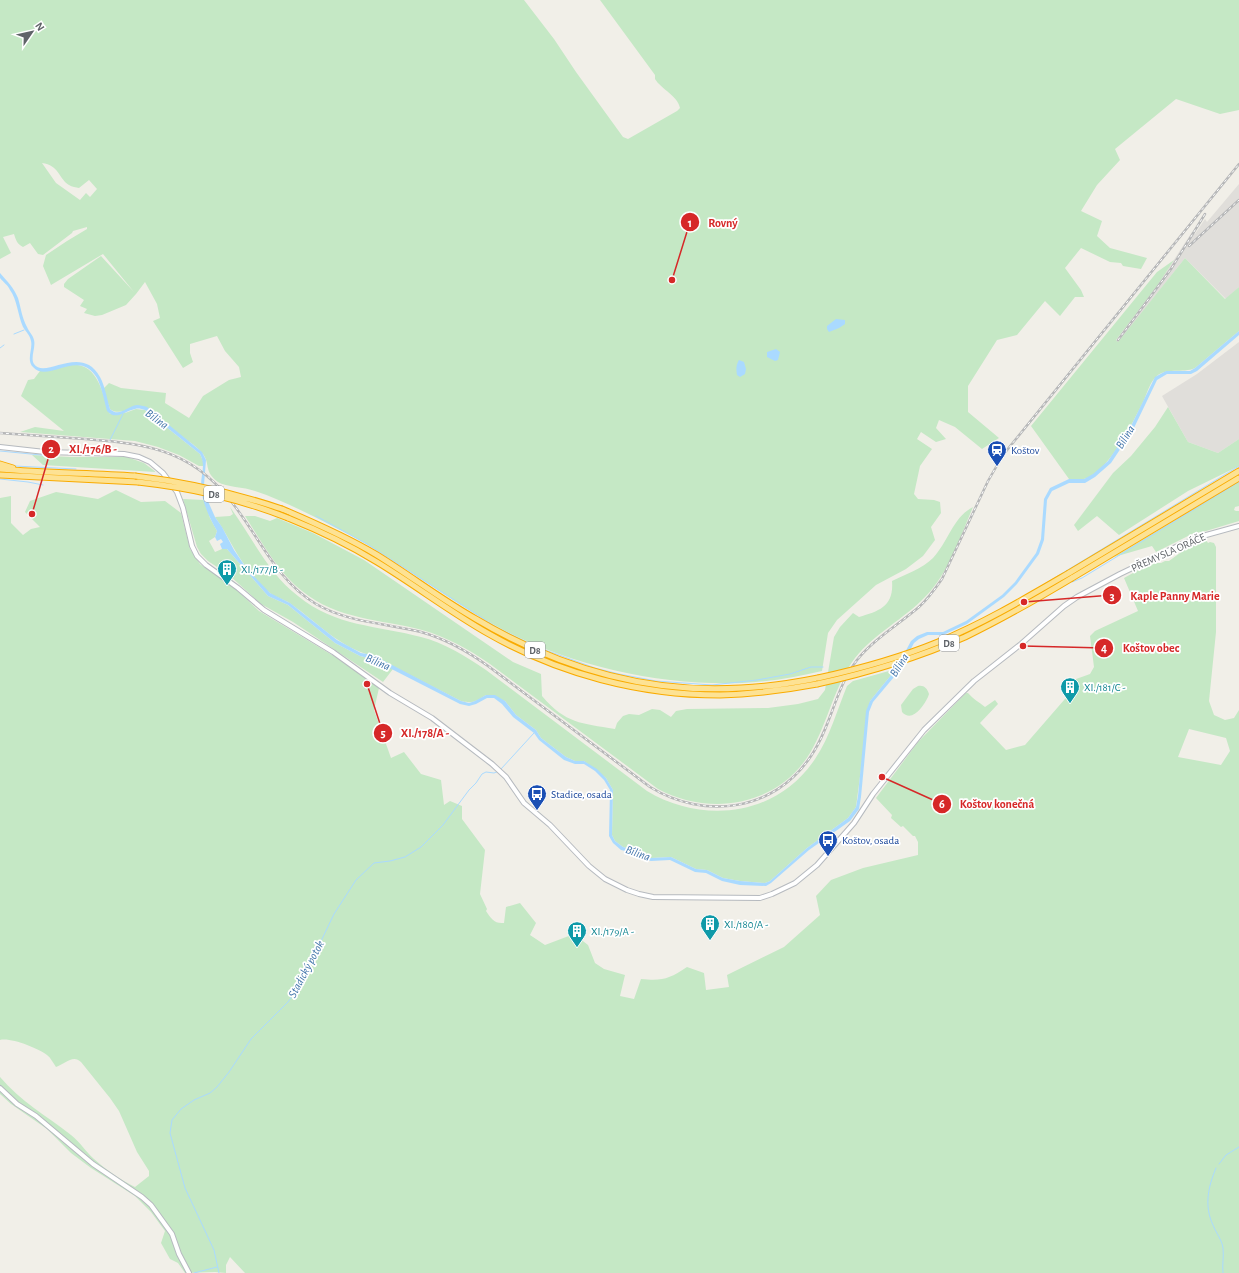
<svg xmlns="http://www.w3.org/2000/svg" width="1239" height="1273" font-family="'Alegreya Sans',sans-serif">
<rect width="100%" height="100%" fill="#f1efe8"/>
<!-- industrial -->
<path fill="#e0deda" d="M1239,184v103l-13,12 -41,-41 -67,85 -2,-2 41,-55 35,-54 3,2 10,-15 2,3z
M1239,342v97l-21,14 -30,-11 -26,-46 35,-22z"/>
<!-- green -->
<path fill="#c5e8c5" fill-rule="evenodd" d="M0,0h524l30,39 22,33 47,65 5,2 49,-28 3,-3c-2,-12 -19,-19 -25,-29v-4l-55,-75h639v110l-19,4 -44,-15 -61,50 5,11 -23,25 -16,26 21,10 -5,15 13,12 37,10 -6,11 -18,-3 -2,-3 -11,-1 -29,-14 -16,20 16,22 3,7h-9l-15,19 -15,-15 -28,34 -20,5 -29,46v26l31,26 -17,11 -27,-22 -16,-7 -3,8 10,11 -10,3 -15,-10 -4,7 15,10 -12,17 -6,28 4,5 16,1 6,2 1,11 -10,14 4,13 -12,16 -17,13 -30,16 -39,35 -9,13 -6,38c-26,6 -53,11 -80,12 -81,3 -172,-17 -244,-56 -50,-27 -96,-64 -146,-91 -32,-16 -64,-34 -97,-45 -11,-4 -29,-4 -37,-9 -15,-11 -7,-19 -16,-29 -6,-8 -19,-15 -27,-22 -11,-9 -20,-18 -33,-25 -10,2 -24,10 -32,3l-7,-20 6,-6 12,5 45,5 -1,10 24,15 14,-22 26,-16 12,-3 -2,-10 -14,-16 -8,-15 -27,8v9l3,9 -10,6 -30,-47 7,-3 -3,-14 -12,-22 -9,12 -10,11 -24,10 -7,1 -11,-3 3,-4 -7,-3 4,-6 -20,-13v-3l4,-5 33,-23 33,36 -31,-38 -52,31 -8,-19 3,-11 21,-14 20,-12v-2l-14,4 -1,2 -29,22 -5,-1 -8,-11 -7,4c-6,-3 -7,-7 -9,-13l-11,3 8,16 -11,6zM42,163c17,2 17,16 27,22 3,2 7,2 10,3l10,-8 8,9 -7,8 -4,-4 -6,7 -24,-17z
M1185,258l40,41 14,-12v44l-44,37c-12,6 -30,-2 -40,10 -5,5 -8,15 -11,22 -11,22 -35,72 -60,79 -4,1 -11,0 -15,0l-38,-53 126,-154 17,-12 -17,26 -41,54 2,2z
M70,365c28,-3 32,28 40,49l15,-1 11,-4 9,1 55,44 3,7v5h-4l-20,-11 -21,-8 -23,-6 -115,-9 15,-5 29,4 -43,-35 7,-16 6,-1 6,-8h8z
M1168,407l20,35 30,11 21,-14v27l-51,25 -69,44 -22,-19 -19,15 -4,-6 39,-52 18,-17 24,-29z
M32,455l38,2h57l17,6 12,9 -113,-7z
M1239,482v24l-4,1 -1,3 2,1h3v10l-33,10 -14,3 -36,18 -4,-6 -38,11z
M116,490l25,12 24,-1 16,12 9,36 10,15 37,26 22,21 78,47 42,30 -5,22 17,48 13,-6 17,22 20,6 3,25 6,-4 12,5v13l23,31 -5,44 7,15 -1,2c5,7 8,13 18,12l2,-16 14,-4 16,20 -6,12 15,10 29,-11 14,11 7,18 9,6 21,6 -5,21 14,3 7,-20c22,2 28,0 46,-12l17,6 2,17 23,-3 -2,-12 57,-28 36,-32 -4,-19 15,-16 32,-12 55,-13v-13l-3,-6h-2l-10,-10 -2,1 -10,-9 1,-3 -16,-17 42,-56 41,-42 7,-7h2c5,6 11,9 17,14l10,-7 3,4 -18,19 26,27 19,-5 46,-53 -6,-9 25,-9 4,-7 -4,-31 5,-5 43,-20 -14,-33 27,-15h10l4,-2h4l15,-11 22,-10 2,3 2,-1 4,1 2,4v85l-7,69 5,14 11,5 9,-2 5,-8v563h-994l-15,-16 -4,8v8l-11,-1 -30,1 -7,-10 -8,-4 -9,-16 4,-12 -14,-19 -16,-16 -44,-28 -20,-15 -24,-24 -36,-25 -11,-10v-17c20,24 47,39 71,58 9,7 15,17 23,24 12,11 27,21 41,28l14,-11v-5l-12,-19 -18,-41 -9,-13 -29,-36c-8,-8 -16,2 -25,5 -3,-4 -5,-9 -9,-12 -9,-7 -37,-18 -47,-15v-542l11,-2v27l12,12 8,-6 9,-2 -15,-15 5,-11 26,-9 42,7zM1189,729l37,9 4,13 -9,14 -43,-8z
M183,499l21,1 6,18 7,13 -2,6 -6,4 6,11 7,-3h5l41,47 20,9 47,38 25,13 12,3 21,10 -10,13 -90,-60 -32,-18 -32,-29 -21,-14 -7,-7 -4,-7z
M230,507c22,30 38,66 68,89 38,31 78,29 123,41 24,6 44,19 65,33l161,121c57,34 130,25 168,-32 15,-22 22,-49 32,-73l6,-5 43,-12 -26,32 -14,106 -8,11 -41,30 -37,33 -5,2 -25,-2 -17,-3 -16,-8 -11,-1 -25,-12 -20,1 -5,-1 -12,-7 -11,-3 -8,-6 -3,-6 1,-45 -7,-12 -22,-17h-9l-9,-4 -25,-19 -5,-8 -20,-15 -11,-14 -19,-6c-10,6 -13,9 -25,6l-88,-45c-33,-8 -55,-33 -82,-52 -6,-5 -15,-6 -21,-11 -8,-6 -17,-17 -23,-25 -13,-16 -20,-35 -32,-51l15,-1 3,-2z
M973,507c-13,30 -24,66 -48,90 -21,22 -50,36 -70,61 -21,28 -27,65 -45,95 -32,53 -100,64 -152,36l-168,-125c-22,-15 -43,-27 -68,-34 -42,-11 -84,-10 -120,-39 -25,-20 -40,-49 -57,-75h10l15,5 7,-3 36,15 51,27 149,102 28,12 1,22c24,28 39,27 73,33l2,-6 6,-7 6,-2 10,1 13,-6 8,1 11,7 5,-6 11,-2 81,-1 30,-4 20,-5 7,-9 9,-53 6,-10 13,-14 6,4c21,-6 35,-11 33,-36 14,-7 30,-12 41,-23 15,-16 20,-41 40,-51z
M918,686c6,-1 9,2 11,8l-1,3c-5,10 -16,26 -26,15l-1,-7 12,-16z"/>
<!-- water -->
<path fill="#aadaff" d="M0,273c7,8 14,15 18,25 3,10 4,20 9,29 2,5 6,8 7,13 2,7 -4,18 0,24 11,16 47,-21 66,13 5,9 7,22 10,32 9,9 17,-3 27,-4 3,0 7,1 10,2l55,45 4,8 -2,25 3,14 8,18 7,10 12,23 13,19 23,24 20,10 47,37 24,13 12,2 88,46 8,2 6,-2 11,-6h9l10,6 11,14 20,15 5,8 25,19 9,4h9l13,8 9,9 7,12 -1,45 3,6 8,6 11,3 12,7 5,1 20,-1 25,12 11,1 16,8 17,3 25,2 5,-2 37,-33 41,-30 8,-11 2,-11 8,-85 4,-10 26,-32 15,-28 6,-5 10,-4h16l23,-11 36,-26 13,-13 21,-29 5,-14 3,-40 6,-11 19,-9h15l9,-5 15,-13 22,-33 25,-51 11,-6h24l5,-3 44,-37v4l-42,36 -6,3h-24l-10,6 -24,50 -22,33 -16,14 -10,6h-16l-17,8 -5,9 -3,40 -5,14 -22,30 -13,13 -37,27 -24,11h-15l-9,4 -5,4 -15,28 -26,31 -4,10 -8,85 -2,12 -9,12 -41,29 -38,33 -5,3 -26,-1 -18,-4 -16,-8 -11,-1 -25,-12 -19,1 -6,-1 -12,-7 -12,-3 -8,-7 -4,-7 1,-46 -6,-10 -9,-9 -11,-7h-9l-11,-4 -25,-20 -5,-7 -21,-16 -11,-13 -8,-6h-7l-11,6 -7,2 -9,-2 -88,-45 -12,-3 -25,-13 -47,-38 -20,-9 -41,-47h-5l-2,-5 3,-2 -2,-3 -4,2 -2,-4 2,-6c-8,-14 -15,-29 -16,-45 0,-13 5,-20 -1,-32l-55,-44c-3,-1 -7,-2 -10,-1 -10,2 -19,12 -28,2 -3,-11 -5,-23 -10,-33 -18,-31 -49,6 -64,-11 -7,-7 0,-18 -2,-26 -1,-6 -5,-9 -8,-14 -5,-11 -6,-28 -13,-37 -2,-5 -7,-8 -10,-12z
M836,319l9,1v4l-6,4 -10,4 -2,-3v-3z
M776,349l4,3 -2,8 -3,1 -8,-4v-5z
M739,360l5,2 2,7 -1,5 -5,3 -3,-2c-1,-6 -1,-10 2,-15z"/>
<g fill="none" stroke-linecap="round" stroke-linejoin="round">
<!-- stream -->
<path stroke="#aadaff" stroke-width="1" d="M14,334l10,-4
M0,348l4,-3
M109,442l14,-28
M0,451l51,5
M14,466l62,3
M0,479l28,3 15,3
M316,516l51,28 131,84 39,19 58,21 24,6 37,7 56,4 45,-5 33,-6 21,-7h12
M371,555l8,4
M1072,582l10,-4 157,-96
M1033,591l206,-125
M501,769l33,-36
M1219,1164l7,-9 13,-8
M1216,1168c-8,19 -12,38 -3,57 3,8 9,15 10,23 1,8 -1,17 0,25
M194,1273l23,-6
M219,1273l-5,-23 -29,-62 -15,-55 2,-13 9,-11 13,-9 16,-7 7,-6 12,-15 22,-33 37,-37 11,-15 35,-73 22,-34 18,-17 16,-2 15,-4 16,-10 22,-22 26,-35 7,-7 6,-9 4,-2 8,1 5,-2"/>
<!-- secondary casing -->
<g stroke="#b6babf" stroke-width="6">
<path id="secondary" d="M0,447l45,5 79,2 15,3 11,5 13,11 14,19 6,16 9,38 5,10 9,9 32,23 26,22 69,42 57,41 42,25 60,46 14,13 18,26 26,22 39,41 16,13 22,11 12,4 14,3 107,1 12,-4 23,-11 22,-18 37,-42 19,-29 51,-64 50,-49 47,-37 43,-38 13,-9 43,-23 62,-30 17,-7 40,-11
M0,1088l17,16 19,12 57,48 49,33 9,8 21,29 7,20 10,19"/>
</g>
<!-- highway casing -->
<g stroke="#f9ab00" stroke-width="7">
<path id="highway" d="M0,464l13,4
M0,469c45,4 90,4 135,7
M0,475l138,7
M282,509c33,14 65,28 95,46 34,21 65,45 99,64 81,48 170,75 265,69 26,-1 52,-5 77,-10
M288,518c30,12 60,26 89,44 38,23 73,50 112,72 70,40 151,61 231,61 33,-1 65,-5 97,-11
M1069,573l170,-102
M1072,578l167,-100"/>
</g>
<!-- secondary -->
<use href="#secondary" stroke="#fff" stroke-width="4"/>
<!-- highway -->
<use href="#highway" stroke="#fde293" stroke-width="5"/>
<!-- rail casing -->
<g stroke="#b6b7b8" stroke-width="2.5">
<path id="rail" d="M1189,246l50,-46
M1118,340l53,-71 34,-55
M0,433c28,2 56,4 85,6 68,5 113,13 154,73 24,33 41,71 77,92 33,19 70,19 105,28 25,7 46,19 67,34l162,121c54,33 124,25 161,-31 20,-29 24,-67 46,-96 17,-21 41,-35 62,-53 9,-8 16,-18 23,-28l46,-98 15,-26 236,-291"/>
</g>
<!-- rail -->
<use href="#rail" stroke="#fff" stroke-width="1" stroke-dasharray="3" stroke-linecap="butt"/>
<!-- highway-bridge casing -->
<g stroke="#f9ab00" stroke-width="7" stroke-linecap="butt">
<path id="highway-bridge" d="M135,476c51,6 99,17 147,33
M138,482c53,6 99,16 150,36
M818,678c41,-9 81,-20 120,-36 46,-19 88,-44 131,-69
M817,684c50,-11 100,-26 148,-47 37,-18 72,-38 107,-59"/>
</g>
<!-- highway-bridge -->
<use href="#highway-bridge" stroke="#fde293" stroke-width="5"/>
</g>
<!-- icons -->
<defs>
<g id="station-pin" transform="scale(1)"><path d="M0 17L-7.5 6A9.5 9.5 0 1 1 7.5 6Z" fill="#1a4fb4" stroke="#fff"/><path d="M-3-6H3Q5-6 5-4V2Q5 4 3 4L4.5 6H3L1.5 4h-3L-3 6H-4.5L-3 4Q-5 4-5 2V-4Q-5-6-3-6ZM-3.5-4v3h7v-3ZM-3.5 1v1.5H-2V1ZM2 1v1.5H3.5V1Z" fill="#fff"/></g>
<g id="building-pin" transform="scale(1)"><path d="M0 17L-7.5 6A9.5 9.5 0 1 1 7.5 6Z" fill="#0f9aa8" stroke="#fff"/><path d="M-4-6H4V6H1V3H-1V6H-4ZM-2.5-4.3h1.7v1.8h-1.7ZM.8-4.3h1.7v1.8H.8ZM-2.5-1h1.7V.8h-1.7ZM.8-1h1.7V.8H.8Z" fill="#fff"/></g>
<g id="bus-pin" transform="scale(1)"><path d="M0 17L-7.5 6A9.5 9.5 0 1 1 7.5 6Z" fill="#1a4fb4" stroke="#fff"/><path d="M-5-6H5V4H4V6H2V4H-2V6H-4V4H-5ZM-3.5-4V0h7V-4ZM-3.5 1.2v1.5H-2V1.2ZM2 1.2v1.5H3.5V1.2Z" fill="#fff"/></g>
</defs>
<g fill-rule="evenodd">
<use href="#station-pin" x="997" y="450"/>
<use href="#building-pin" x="227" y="569"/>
<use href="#building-pin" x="1070" y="687"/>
<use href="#bus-pin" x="537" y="794"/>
<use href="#bus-pin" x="828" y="840"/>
<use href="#building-pin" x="710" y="924"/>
<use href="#building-pin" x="577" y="931"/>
</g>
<g text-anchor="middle" stroke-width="3.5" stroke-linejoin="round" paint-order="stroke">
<!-- shield labels -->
<g fill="#fff" stroke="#8f9295" stroke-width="1">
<rect x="204" y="486" width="20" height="16" rx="3"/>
<rect x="939" y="635" width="20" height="16" rx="3"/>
<rect x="525" y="642" width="20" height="16" rx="3"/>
</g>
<g font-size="10" font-weight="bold" fill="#5f6368">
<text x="214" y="498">D8</text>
<text x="949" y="647">D8</text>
<text x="535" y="654">D8</text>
</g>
<!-- transit labels -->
<g font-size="11" fill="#164399" stroke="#fff" text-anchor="start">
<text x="1011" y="454">Koštov</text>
<text x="551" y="798">Stadice, osada</text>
<text x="842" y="844">Koštov, osada</text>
</g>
<!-- street labels -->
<g font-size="11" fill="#5f6368" stroke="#fff">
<text transform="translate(1168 552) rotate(-24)" y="4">PŘEMYSLA ORÁČE</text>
</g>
<!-- culture labels -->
<g font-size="11" fill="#0d838f" stroke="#fff" text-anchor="start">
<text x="241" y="573">XI./177/B -</text>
<text x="1084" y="691">XI./181/C -</text>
<text x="724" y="928">XI./180/A -</text>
<text x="591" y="935">XI./179/A -</text>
</g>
<!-- water labels -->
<g font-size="12" font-style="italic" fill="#4174aa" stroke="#fff">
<text transform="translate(157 419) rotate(36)" y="4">Bílina</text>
<text transform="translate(1125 437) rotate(-58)" y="4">Bílina</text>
<text transform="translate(378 662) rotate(23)" y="4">Bílina</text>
<text transform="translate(899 665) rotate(-58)" y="4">Bílina</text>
<text transform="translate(638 853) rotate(20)" y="4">Bílina</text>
<text transform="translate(306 969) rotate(-62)" y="4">Stadický potok</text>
</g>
</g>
<!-- callouts -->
<path fill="none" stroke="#d62828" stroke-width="1.5" d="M672 280L690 222M32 514L51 449M1024 602L1112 595M1023 646L1104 648M367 684L383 733M882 777L942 804"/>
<g fill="#d62828" stroke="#fff" stroke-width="1.5">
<circle cx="672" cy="280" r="4"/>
<circle cx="32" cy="514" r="4"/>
<circle cx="1024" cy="602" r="4"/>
<circle cx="1023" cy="646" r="4"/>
<circle cx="367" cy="684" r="4"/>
<circle cx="882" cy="777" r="4"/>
<circle cx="690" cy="222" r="10"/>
<circle cx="51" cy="449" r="10"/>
<circle cx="1112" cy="595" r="10"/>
<circle cx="1104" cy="648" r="10"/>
<circle cx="383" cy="733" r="10"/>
<circle cx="942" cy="804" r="10"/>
</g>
<g font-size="12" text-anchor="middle" font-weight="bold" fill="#fff">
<text x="690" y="227">1</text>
<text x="51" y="453">2</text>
<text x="1112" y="600">3</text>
<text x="1104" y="652">4</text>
<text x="383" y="737">5</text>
<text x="942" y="808">6</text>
</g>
<g font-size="12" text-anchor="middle" font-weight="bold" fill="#d62828" stroke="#fff" stroke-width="3.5" stroke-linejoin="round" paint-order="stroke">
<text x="723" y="227">Rovný</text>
<text x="93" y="453">XI./176/B -</text>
<text x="1175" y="600">Kaple Panny Marie</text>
<text x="1151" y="652">Koštov obec</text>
<text x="425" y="737">XI./178/A -</text>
<text x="997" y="808">Koštov konečná</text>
</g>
<!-- north arrow -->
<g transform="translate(32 32) rotate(56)" stroke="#ffffff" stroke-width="3" paint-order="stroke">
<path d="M0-3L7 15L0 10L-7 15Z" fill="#5f6368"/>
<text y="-6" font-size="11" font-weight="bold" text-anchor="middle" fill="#5f6368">N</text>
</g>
</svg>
